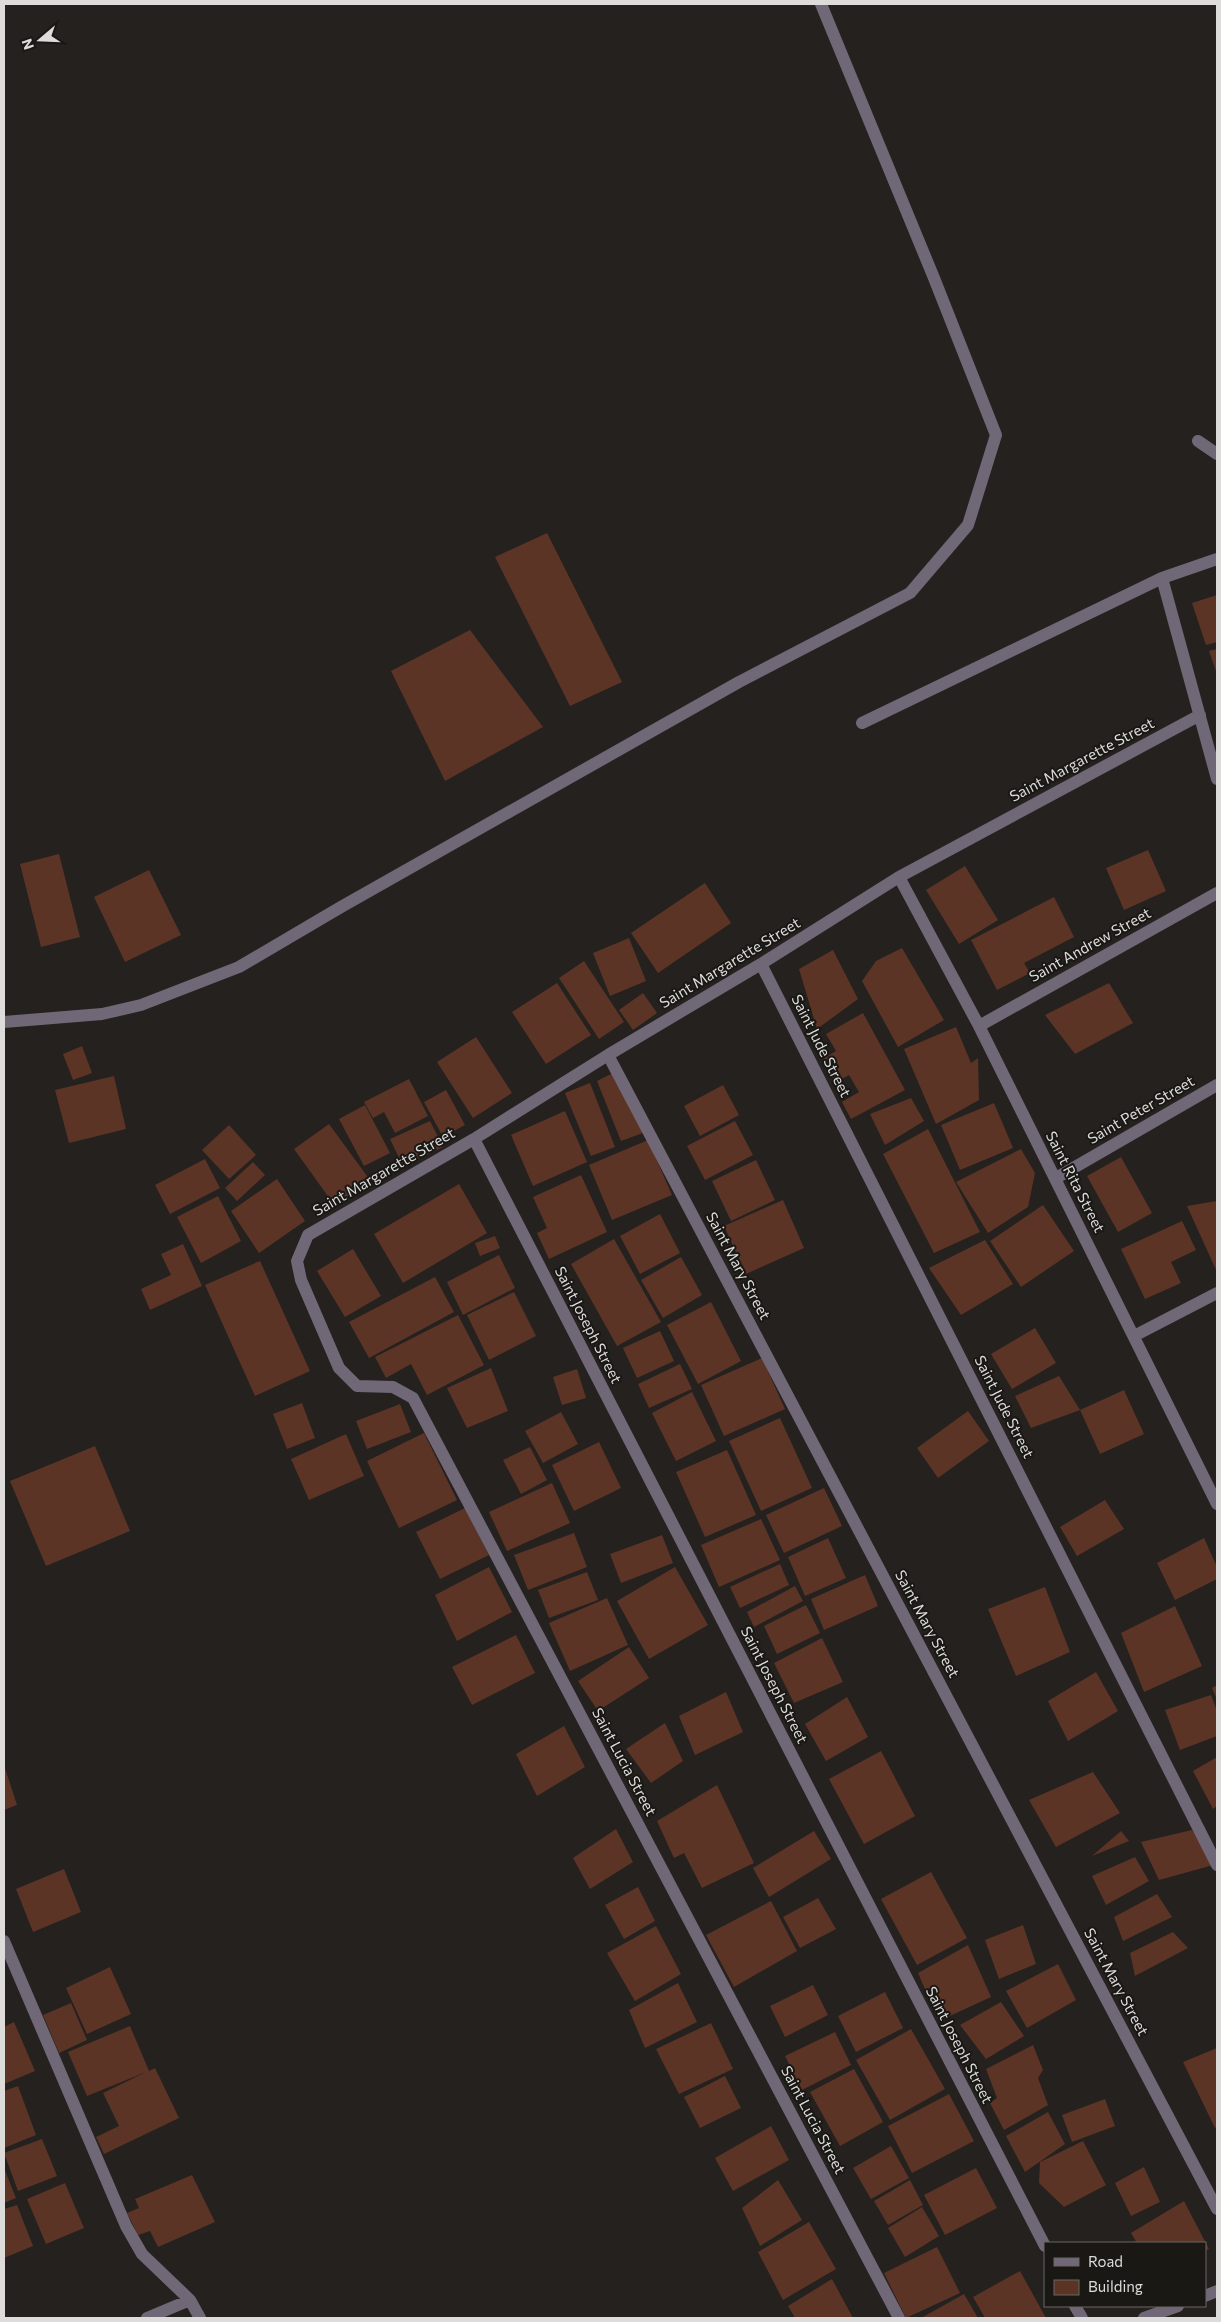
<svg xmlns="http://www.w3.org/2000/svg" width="1221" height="2322" font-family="Commissioner,sans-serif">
<rect width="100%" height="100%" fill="#24211f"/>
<!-- building -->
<path fill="#5c3426" d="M547,533l75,149 -52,24 -75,-149z
M1217,595v47l-11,3 -14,-42z
M470,630l73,97 -98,54 -54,-110z
M1217,649v25l-8,-23z
M1148,850l18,41 -42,19 -18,-42z
M59,854l21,83 -39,10 -21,-83z
M965,866l33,54 -39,24 -33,-54z
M149,870l32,65 -56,27 -31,-65z
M705,883l26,40 -73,50 -27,-40z
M1054,897l20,40 -50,26 6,10 -33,17 -26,-50z
M629,938l17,43 -36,15 -17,-43z
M902,948l42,72 -46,27 -36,-66 14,-20z
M833,950l25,49 -41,30 -18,-60z
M584,961l40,61 -25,17 -40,-61z
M557,983l34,52 -45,29 -34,-52z
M1109,983l24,40 -58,31 -30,-39z
M643,993l14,20 -24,17 -14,-20z
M863,1013l42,77 -54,29 -9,-17 17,-10 -10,-17 -14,8 -12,-24 13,-8 -10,-17z
M956,1027l15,36 7,-5 1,42 -43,24 -32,-75z
M476,1037l36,56 -39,25 -36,-56z
M82,1046l10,27 -19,7 -10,-26z
M613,1073l30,60 -22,8 -24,-60z
M114,1076l12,53 -57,14 -14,-53z
M409,1079l19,37 -33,17 -11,-21 -11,6 -9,-16z
M590,1083l25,64 -24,9 -26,-63z
M723,1085l16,30 -39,21 -16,-30z
M446,1090l19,35 -22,12 -19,-35z
M911,1098l13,23 -39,24 -15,-31z
M994,1103l19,45 -53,22 -19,-45z
M365,1105l25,48 -26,13 -25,-47z
M565,1111l22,51 -54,24 -22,-51z
M430,1121l13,26 -40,19 -13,-27z
M735,1121l18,34 -48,25 -18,-34z
M329,1124l41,56 -35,26 -41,-57z
M229,1125l27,30 -27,24 -27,-29z
M928,1129l52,103 -46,21 -51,-99z
M648,1140l24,55 -60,25 -23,-55z
M1021,1149l14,24 -7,34 -40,26 -32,-51z
M1121,1157l31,56 -34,19 -31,-56z
M205,1159l15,29 -50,26 -15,-29z
M756,1160l19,40 -44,21 -19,-40z
M253,1162l12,13 -28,26 -12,-13z
M581,1175l26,57 -58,27 -12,-26 10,-5 -14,-31z
M277,1179l28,42 -46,32 -28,-42z
M459,1184l28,49 -84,50 -29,-49z
M218,1196l23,45 -40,22 -24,-46z
M783,1200l21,48 -58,26 -22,-48z
M1217,1201v71l-30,-66z
M1043,1205l31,46 -53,36 -31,-46z
M660,1214l20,39 -40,21 -20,-38z
M1182,1221l14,29 -25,12 10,21 -36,16 -24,-50z
M495,1236l5,12 -20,8 -5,-13z
M614,1239l47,83 -44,24 -46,-82z
M985,1240l28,44 -52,31 -32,-47z
M183,1244l19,42 -52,24 -9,-21 30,-14 -10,-21z
M353,1249l28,47 -36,21 -28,-46z
M499,1255l16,33 -52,27 -16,-33z
M681,1257l21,38 -39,23 -22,-38z
M260,1261l50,110 -55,25 -50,-111z
M435,1277l19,35 -85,46 -20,-36z
M514,1292l22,44 -47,24 -22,-45z
M711,1302l30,59 -43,23 -31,-59z
M458,1315l26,50 -57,30 -16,-31 -25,14 -11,-21z
M1035,1328l21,35 -44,26 -21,-35z
M660,1331l14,30 -37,17 -14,-30z
M762,1358l23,51 -61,27 -23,-51z
M680,1364l12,25 -43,19 -11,-24z
M491,1368l17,43 -41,17 -20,-40z
M577,1369l9,29 -24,7 -9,-28z
M1059,1376l21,34 -49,18 -16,-32z
M1124,1390l20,44 -44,20 -20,-44z
M692,1392l24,49 -40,20 -24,-48z
M302,1403l13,35 -28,11 -14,-35z
M400,1404l11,28 -44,17 -11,-28z
M968,1411l21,30 -51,37 -21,-30z
M561,1412l17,32 -35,19 -18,-32z
M780,1418l32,70 -51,23 -32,-70z
M424,1433l33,67 -58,28 -32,-67z
M346,1434l18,42 -55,24 -18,-41z
M599,1442l22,46 -47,23 -22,-46z
M95,1446l35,85 -84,35 -36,-85z
M530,1447l17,33 -26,14 -18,-34z
M727,1450l29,65 -51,22 -29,-65z
M552,1483l18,40 -63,28 -18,-39z
M824,1488l18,38 -58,27 -18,-38z
M1105,1500l19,29 -47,27 -17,-29z
M465,1508l24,47 -49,24 -24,-47z
M761,1519l19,41 -61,27 -18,-42z
M574,1533l13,34 -59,23 -14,-35z
M662,1535l11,28 -52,20 -11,-29z
M828,1538l18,40 -41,18 -17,-39z
M1204,1538l13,29v12l-42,21 -18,-37z
M780,1564l9,21 -49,23 -10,-21z
M489,1567l23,45 -55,29 -22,-46z
M675,1567l33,58 -59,34 -32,-58z
M587,1572l11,28 -49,18 -11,-28z
M865,1575l13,31 -54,24 -13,-31z
M795,1586l8,15 -49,26 -7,-15z
M1045,1587l25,65 -54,24 -28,-67z
M607,1598l21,47 -58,26 -21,-48z
M806,1605l14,28 -43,21 -13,-28z
M1175,1606l27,60 -58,26 -23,-59z
M516,1635l19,38 -63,32 -20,-38z
M822,1638l21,44 -49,21 -20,-40z
M629,1647l20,31 -51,33 -20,-30z
M1096,1672l22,39 -50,30 -20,-40z
M1217,1685v15l-5,-12z
M726,1692l17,40 -48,23 -16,-39z
M1211,1695l6,16v25l-37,14 -15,-40z
M847,1697l21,40 -42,24 -21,-37z
M665,1723l18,38 -32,22 -25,-34z
M564,1726l21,41 -48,29 -21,-42z
M881,1751l34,65 -51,28 -35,-65z
M1217,1757v49l-4,3 -20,-38z
M4,1765l13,40 -13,5z
M1093,1772l27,41 -64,34 -27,-47z
M717,1785l37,78 -52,25 -18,-35 -10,5 -17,-37z
M616,1829l17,33 -43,27 -17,-31z
M1192,1830l25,34 -58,16 -18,-38z
M814,1831l17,28 -62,38 -16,-29z
M1121,1831l8,10 -37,15z
M1135,1857l14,24 -43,24 -14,-29z
M64,1869l17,43 -48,20 -17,-43z
M931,1872l36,66 -50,27 -36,-66z
M638,1887l17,34 -31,18 -19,-34z
M1157,1894l15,23 -49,24 -9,-24z
M818,1898l18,31 -36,19 -17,-31z
M771,1901l26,50 -63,36 -28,-52z
M1023,1925l13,39 -37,15 -14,-39z
M656,1926l25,48 -46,27 -28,-48z
M1173,1932l15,16 -53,28 -5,-23z
M968,1945l23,52 -52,24 -21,-48z
M1058,1964l18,36 -49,28 -21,-37z
M110,1967l21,47 -44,20 -21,-46z
M678,1983l19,39 -52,26 -16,-38z
M813,1985l15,30 -43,22 -15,-31z
M885,1992l18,36 -47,24 -18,-36z
M1001,2002l23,34 -38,23 -26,-34z
M71,2003l16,37 -28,13 -16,-38z
M14,2022l21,49 -31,13v-57z
M711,2023l22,46 -54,25 -23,-45z
M130,2026l19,45 6,-3 24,50 -75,36 -8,-17 23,-11 -16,-33 43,-21 -59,24 -19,-44z
M911,2029l34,60 -55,31 -34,-60z
M835,2032l16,33 -49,25 -17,-34z
M1033,2045l10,25 -5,8 10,27 -44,25 -14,-27 7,-5 -11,-29z
M1217,2048v78l-2,2 -32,-66z
M854,2069l29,53 -43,24 -30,-54z
M725,2076l16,32 -41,20 -16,-31z
M18,2086l18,49 -32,13v-57z
M949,2094l25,47 -62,32 -24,-47z
M1105,2099l10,27 -43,16 -10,-27z
M1048,2112l17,32 -40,28 -19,-36z
M771,2126l18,34 -56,31 -18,-33z
M42,2139l15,37 -39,15 -14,-38z
M1083,2141l23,44 -42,22 -25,-24 1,-21z
M891,2146l18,32 -38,21 -18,-31z
M1144,2167l16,35 -29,14 -16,-33z
M4,2168l12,30 -12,5z
M976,2168l21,40 -52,27 -21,-40z
M192,2175l23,47 -57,25 -8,-16 -12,4 -11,-22 12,-5 -4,-9z
M778,2180l24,40 -42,26 -18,-38z
M910,2180l13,25 -35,20 -14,-24z
M65,2183l19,45 -38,16 -19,-45z
M1184,2201l25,48 -4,2v-8h-68l-6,-10z
M17,2205l16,41 -29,12v-49z
M922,2207l17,29 -34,21 -17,-29z
M809,2222l27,47 -53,31 -25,-48z
M937,2247l23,46 -54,25 -22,-45z
M1020,2271l26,47h-61l-12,-21z
M832,2279l21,39h-58l-7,-12z
M964,2294l14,24h-57z"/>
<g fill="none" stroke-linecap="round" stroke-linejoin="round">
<!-- minor -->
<path stroke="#706777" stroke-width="12" d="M1198,441l19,13
M1162,578l55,201
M862,723l300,-145 55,-19
M899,877l80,149 238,478
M761,964l456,901
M4,1022l98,-8 39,-9 98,-38 102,-60 398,-225 171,-89 58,-68 28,-90 -62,-157 -113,-274
M979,1026l238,-133
M608,1055l609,1154
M474,1139l571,1107
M1056,1178l161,-93
M1134,1336l83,-43
M4,1941l122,285 16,28 48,46 10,18
M1205,2296l12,-5
M1075,2306l7,12
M147,2318l43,-18
M899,2318l-486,-920 -20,-11 -36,-1 -18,-18 -38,-88 -4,-19 11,-26 166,-96 134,-84 153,-91 138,-87 301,-162
M1144,2318l34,-12"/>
</g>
<g text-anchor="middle" stroke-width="4" stroke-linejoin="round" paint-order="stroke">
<!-- street labels -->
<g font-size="15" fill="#dddcda" stroke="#1a1815">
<text transform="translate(1082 760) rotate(-28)" y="5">Saint Margarette Street</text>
<text transform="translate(1090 945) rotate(-29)" y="5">Saint Andrew Street</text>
<text transform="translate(730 963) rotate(-31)" y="5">Saint Margarette Street</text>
<text transform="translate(821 1046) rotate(63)" y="5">Saint Jude Street</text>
<text transform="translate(1141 1110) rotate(-30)" y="5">Saint Peter Street</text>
<text transform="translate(384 1172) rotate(-30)" y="5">Saint Margarette Street</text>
<text transform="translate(1075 1182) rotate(63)" y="5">Saint Rita Street</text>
<text transform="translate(738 1266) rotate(62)" y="5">Saint Mary Street</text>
<text transform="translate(588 1325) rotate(63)" y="5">Saint Joseph Street</text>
<text transform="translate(1004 1407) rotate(63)" y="5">Saint Jude Street</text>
<text transform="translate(927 1624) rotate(62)" y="5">Saint Mary Street</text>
<text transform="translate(774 1685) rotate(63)" y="5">Saint Joseph Street</text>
<text transform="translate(624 1762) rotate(62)" y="5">Saint Lucia Street</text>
<text transform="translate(1116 1982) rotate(62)" y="5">Saint Mary Street</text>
<text transform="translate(959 2045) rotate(63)" y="5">Saint Joseph Street</text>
<text transform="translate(813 2120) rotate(62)" y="5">Saint Lucia Street</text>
</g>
</g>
<!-- border -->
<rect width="1221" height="2322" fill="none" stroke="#dddcda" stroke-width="10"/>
<!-- legend -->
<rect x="1044" y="2242" width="162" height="65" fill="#1a1815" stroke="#686664"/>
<rect x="1054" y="2258" width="25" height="8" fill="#706777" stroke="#686664"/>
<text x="1088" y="2267" font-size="15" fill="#dddcda">Road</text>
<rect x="1054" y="2280" width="25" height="15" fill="#5c3426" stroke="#686664"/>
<text x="1088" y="2292" font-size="15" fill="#dddcda">Building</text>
<!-- north arrow -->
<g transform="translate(40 40) rotate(251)" stroke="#1a1815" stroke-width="4" paint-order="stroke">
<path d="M0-4L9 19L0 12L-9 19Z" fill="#dddcda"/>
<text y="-8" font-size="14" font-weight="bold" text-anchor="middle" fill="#dddcda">N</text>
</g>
</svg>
